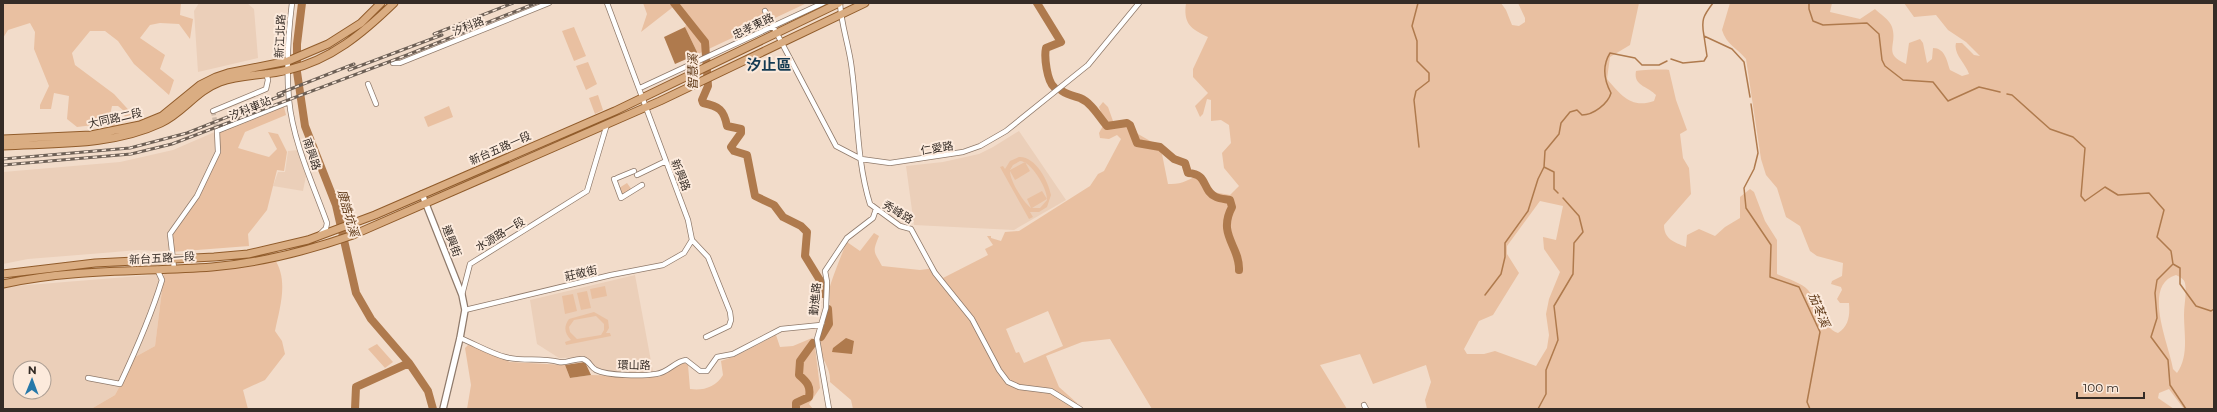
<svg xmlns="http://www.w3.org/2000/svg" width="2217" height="412" font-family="Montserrat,'Noto Sans TC',sans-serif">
<rect width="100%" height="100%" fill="#f2dcca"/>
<!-- built -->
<path fill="#ebcfb9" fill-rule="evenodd" d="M199,3h48l7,6 4,49 -60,14 -4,-61z
M217,131l1,21 -47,100 -33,-2 -35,3 -75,6 -25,5v-92l117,-10 53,-12z
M1019,131l47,69 -52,30 -100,-5 -8,-59 37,-4 36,-8 14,-7z
M298,150l8,26 -3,15 -30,-5 5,-14h7l3,-21z
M164,274l-9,72 -20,11 -20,38 -24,14h-88v-122zM20,368h24v24h-24z
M635,275l18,97 -47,-1 -9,-3 -11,-11 -27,1 -22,-14 -7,-44z"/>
<!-- green -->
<path fill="#e9c0a1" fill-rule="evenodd" d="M3,3h178l-1,12 13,4 -3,20 -11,-15 -19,-1 -10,2 -10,13 25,17 -5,14 14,11 -5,15 -35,-31 -16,-23 -13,-10h-15l-18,22 3,12 39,29 22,24 -11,4 -1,-11 -6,-5h-6l-2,9 11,9 -8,2 -11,-2 -25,3 -10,-8 2,-23 -15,-3 -3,16h-11v-4l9,-19 -15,-37 1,-17 -5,-9 -22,7 -5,8z
M643,3h164l-109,51 -13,-27 2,-5 -14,-15 -32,25 6,-18z
M1186,3h315l5,7 6,15 7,1 6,-4v-4l-7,-15h121l-9,42 -20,12 -3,22c14,16 24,30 47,22l2,-6c-8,-9 -23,-9 -20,-24 2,-1 30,-2 33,-1l7,30 11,30 -7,4 3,24 6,10 2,26 -27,31c0,14 10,17 22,22l1,-12 12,-6 16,7 10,-9 15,-9v-21l10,-8 4,3 11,29 12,19v34c9,4 25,9 31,16 11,12 13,37 30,43 11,-7 12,-18 11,-30h-9l-3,-4 5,-9 -1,-3 -10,-3 1,-3 10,-5 1,-13 -26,-7 -7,-5 -10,-25 -14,-9 -9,-29 -11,-13 -5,-16 -15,-100c-9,-11 -20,-15 -24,-29l8,-27h102l-2,9 30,7 15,-10c5,5 15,11 17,18 6,18 -10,27 14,37l3,-21 11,-4 3,4 4,20 5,-4 1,-11c12,0 14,13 17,22l12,6 7,-2c-3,-10 -16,-20 -13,-31h6l12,12 6,1 -14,-14 -18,-12 -12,-15 -22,2 -10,-14h310v406h-30l-15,-20 -10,4 -1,5 16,11h-747l-2,-9 6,-18 -5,-17 -53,19 -13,-30 -40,11 27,44h-195l-42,-70 -28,3 -36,14 13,31 18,16 1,6h-225l-2,-9 -21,-18c1,-14 -8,-21 -10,-35 -1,-9 5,-17 8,-26 3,-11 1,-23 2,-34 0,-3 15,-42 17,-45l13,9 14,-18 5,3c-7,17 -5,15 3,30l38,4 15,-2 8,10 45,-23 -3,-6 8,-4 -6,-9h4v2l10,3 4,-9 14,-1 71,-45 8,-12 6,-3 17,-32 -4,-4 -8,4 -9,-1 -1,-5 6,-11 -6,-15 4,-5 5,5 5,14h14l11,13 14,8 10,12 6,30c14,1 21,-5 33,-10l12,18 17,3 9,-9 -15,-18 -2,-15 9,-10 -2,-18 -8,-5 -10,1v-21l-4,-1 -4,15 -3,3 -5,-11 13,-13 -15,-16v-8l15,-32c-17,-8 -25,-13 -22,-34zM1540,201l23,5 -7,34 -13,-3 1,12 16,23 -11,27 -3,15 3,21 -2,13 -11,18 -41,-15 -11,3h-17l-3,-5 15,-28 14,-6 26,-42 -12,-19v-8zM2176,275c4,2 8,4 9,8 2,10 -1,21 -1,32 0,19 5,41 -7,58l-4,-4c-3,-22 -32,-84 3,-94zM1048,311l15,35 -39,17 -5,-11 -3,1 -10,-24z
M574,27l12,29 -12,5 -12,-30z
M588,62l9,22 -11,6 -10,-24z
M598,95l5,15 -8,4 -6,-16z
M289,102l-5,5 2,8 -41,17 -7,16 31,9 8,-8 -9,-17 10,2 9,18 -3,19 -7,-1 -10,40 -19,24 1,12 -78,6 -1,-18 26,-37 22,-44 -1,-22z
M449,106l4,11 -25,10 -4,-10z
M1019,157c16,-1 29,23 32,38l-4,12 -8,5h-9l3,5 -4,2 -29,-52 3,-1 2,3 5,-8zM1020,161c11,0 28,28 27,39l-7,8h-8l15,-9 -5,-8 -15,8 4,9c-8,-6 -21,-27 -21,-37l5,9 15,-9 -5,-9 -15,8 3,-5z
M627,183l5,7 -10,6 -3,-8z
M274,258c15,22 6,49 1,73l7,10 3,13 -20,26 -22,10 5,19h-157l24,-14 20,-38 20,-11 9,-72 10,-6z
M605,286l2,10 -15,3 -2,-10z
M587,291l4,17 -10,2 -4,-17z
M573,294l4,17 -12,3 -3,-18z
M594,312l14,8 1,8 -3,5h4l1,3 -45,9 -1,-3 6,-2c-6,-6 -8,-13 -2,-21zM596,316l8,8v6l-3,5 -24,4 -7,-7 -1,-5 5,-7z
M776,335l4,12 13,-1 19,-8 3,9 5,41 -11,16 4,5h-346l4,-24 -6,-37 3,-3 6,1 36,16 55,3 5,13 21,-3 68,2 24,-15 5,3 2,24c13,2 26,-2 33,-14l-2,-14 15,-5z
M377,344l16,18 -8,6 -17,-19z"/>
<!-- water -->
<path fill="#af7a4d" d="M685,27l13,27 -23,10 -11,-27z
M846,338l8,3 -2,13 -20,-2 1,-4z
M585,362l6,13 -21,3 -5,-13z"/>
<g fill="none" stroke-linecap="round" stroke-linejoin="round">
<!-- stream -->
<path stroke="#af7a4d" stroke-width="1.5" d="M1418,3l-6,23 5,15v20l12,12v8l-13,10 -2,9 5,47
M1713,3c-10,13 -12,17 -9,33l28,13 12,13 6,35
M1809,3v6l4,12 10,4 44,-2 12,11 3,26 3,6 18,14 30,2 15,19 31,-14 21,5
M1671,59l12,4 21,-2 3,-5 -3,-20
M2007,94l5,1 38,34 23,8 12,11 -4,48 4,5 20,-14 13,8 31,-2 15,17 -7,27 14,14 2,13 -16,16 -2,13 2,25 -6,19 17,23 2,25 16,24
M1751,104l7,49 -4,16 -10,19 2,20 25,37 -1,32 29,10 21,45 -13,70 3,7
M1558,193l-4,-4v-17l-10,-5 1,-16 14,-17 2,-11 9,-11 7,-2 5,5c11,0 26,-11 29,-22 -7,-13 -9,-27 -1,-40l25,5 7,7h17l8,-4
M2173,264l7,4v16l16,22 15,5 3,-2
M1485,295l16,-21 4,-17v-14l23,-32 10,-32 6,-12
M1538,409l8,-15v-24l12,-30 -4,-34 19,-32 1,-31 9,-11 -4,-16 -16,-18"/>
<!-- river -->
<path stroke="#af7a4d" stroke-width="8" d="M302,3l-5,41v28l8,54 31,79 20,88 15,26 38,44 19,28 5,18
M674,3l31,39 3,44 -6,14 1,3c16,3 21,7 24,23l14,3v4l-10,14 3,4 13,4 8,41 19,9 9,12 18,9 6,6 -2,24 16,26 3,12
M1037,3l24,39 -15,6c-2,9 1,33 8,39
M1062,91c6,4 12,5 18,7 12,5 19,19 27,28l20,-3 3,2 7,18 23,4 14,12 11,4 3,10c21,1 13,17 28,24 4,2 9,2 14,3l2,7c-15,28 8,39 7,63
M821,337l8,-13 -1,-15
M355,409l1,-22 53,-24
M796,409v-6l13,-6c2,-11 -2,-15 -10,-22l1,-14 13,-18"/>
<!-- minor-tunnel -->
<path stroke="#ccb9a9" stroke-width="4.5" stroke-dasharray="4.5 2" stroke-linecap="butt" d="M213,111l4,20"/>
<!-- minor casing -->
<g stroke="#8f7a6b" stroke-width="6">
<path id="minor" d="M292,3c-4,32 -6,65 -3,97 4,42 24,84 38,123l-1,5 -6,6
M607,3l81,217 4,20 16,17 22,55 1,8 -2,6 -23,11
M840,3c1,20 8,40 11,60 7,47 5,96 19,141l30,22 11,3 24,44 37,46 27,51 9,12 11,5 32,4 29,18
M765,11l71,135 25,13 29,4 73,-11 17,-6 26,-15 82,-66 51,-62
M393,63h7l149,-60
M368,84l8,20
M640,88l183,-85
M213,111l53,-22 2,-9 -2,-7
M217,131l72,-29
M637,175l29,-14
M617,178l17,-7
M614,179l7,19 21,-13
M174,268l-4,-34 27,-38 21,-44 -1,-21
M462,295l8,-31 117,-73 20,-67
M465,310l146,-35 52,-10 21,-12 8,-13
M460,338c15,6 30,15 45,19 18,5 35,0 54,5 7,2 16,-4 24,-3 7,2 7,8 13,11 12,6 47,6 60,4 12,-1 19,-13 30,-14l14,11h7l10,-14 16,-3 48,-25 40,-4
M88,378l32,6c16,-34 31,-68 42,-104l-5,-11
M1364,405l2,4
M829,409l-12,-70 9,-31 1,-26 -2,-11 22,-33 26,-20 3,-9"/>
</g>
<!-- tertiary casing -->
<g stroke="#8f7a6b" stroke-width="8">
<path id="tertiary" d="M422,194l40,101 3,15 -5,28 -17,71"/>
</g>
<!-- primary casing -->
<g stroke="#915c2b" stroke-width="9">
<path id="primary" d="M3,139l88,-4 49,-10 22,-9 38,-31 16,-8 12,-4 60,-12 40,-17 33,-21 20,-20
M3,146c53,-3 109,0 158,-23 22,-10 35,-32 59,-41 22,-8 46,-6 68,-12 43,-10 75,-37 106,-67
M3,274l92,-11 119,-6 34,-3 60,-14 67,-25 240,-104 224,-108
M3,284c69,-15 139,-12 209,-17 49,-4 95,-16 141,-32l307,-134 205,-98"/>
</g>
<!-- minor -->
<use href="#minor" stroke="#fff" stroke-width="4.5"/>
<!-- tertiary -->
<use href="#tertiary" stroke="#fff" stroke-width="5.5"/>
<!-- primary -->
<use href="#primary" stroke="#daad82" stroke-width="7"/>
<!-- rail casing -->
<g stroke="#6d6056" stroke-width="3">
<path id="rail" d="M434,34l79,-31
M349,70l93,-35
M278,94l76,-30
M3,159l127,-11 57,-15 96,-38
M3,165l128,-11 41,-10 235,-89 129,-52"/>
</g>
<!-- rail -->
<use href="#rail" stroke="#fceadc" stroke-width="1.5" stroke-dasharray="4.5" stroke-linecap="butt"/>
</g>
<g text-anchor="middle" stroke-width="4" stroke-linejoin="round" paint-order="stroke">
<!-- street labels -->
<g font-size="11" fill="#352c26" stroke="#fceadc">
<text transform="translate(468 26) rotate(-21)" y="4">汐科路</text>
<text transform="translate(753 26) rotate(-26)" y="4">忠孝東路</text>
<text transform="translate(280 36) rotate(-87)" y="4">新江北路</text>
<text transform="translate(250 108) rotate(-22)" y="4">汐科車站</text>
<text transform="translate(115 118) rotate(-13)" y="4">大同路二段</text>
<text transform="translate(500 148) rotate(-24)" y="4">新台五路一段</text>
<text transform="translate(937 148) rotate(-9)" y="4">仁愛路</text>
<text transform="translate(312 154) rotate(72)" y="4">南興路</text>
<text transform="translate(681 175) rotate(68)" y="4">新興路</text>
<text transform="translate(898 212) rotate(31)" y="4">秀峰路</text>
<text transform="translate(500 234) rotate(-31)" y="4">水源路一段</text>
<text transform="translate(452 241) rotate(69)" y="4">連興街</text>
<text transform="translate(162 258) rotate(-3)" y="4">新台五路一段</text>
<text transform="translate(581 273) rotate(-13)" y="4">莊敬街</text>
<text transform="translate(815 299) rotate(-85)" y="4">勤進路</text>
<text transform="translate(634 365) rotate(1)" y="4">環山路</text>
</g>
<!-- water labels -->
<g font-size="12" font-style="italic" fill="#603a18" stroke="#fceadc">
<text transform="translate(693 72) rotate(-90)" y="4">智慧溪</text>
<text transform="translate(348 213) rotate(74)" y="4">康誥坑溪</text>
<text transform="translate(1819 310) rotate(68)" y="4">茄苳溪</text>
</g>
<!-- district labels -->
<g font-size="15" font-weight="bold" fill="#143a52" stroke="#fceadc">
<text x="769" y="70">汐止區</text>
</g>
</g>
<!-- border -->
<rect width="2217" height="412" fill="none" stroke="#352c26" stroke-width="8"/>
<!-- north arrow -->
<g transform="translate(32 380) rotate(1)"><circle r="19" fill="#fceadc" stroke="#ac9e93"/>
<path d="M0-3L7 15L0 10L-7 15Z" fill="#2678a9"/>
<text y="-6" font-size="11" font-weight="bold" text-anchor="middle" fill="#352c26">N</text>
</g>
<!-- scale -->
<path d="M2077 392v6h67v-6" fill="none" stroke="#352c26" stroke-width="2"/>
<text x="2083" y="392" font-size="12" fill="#352c26" stroke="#fceadc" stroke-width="3" paint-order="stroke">100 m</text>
</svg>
